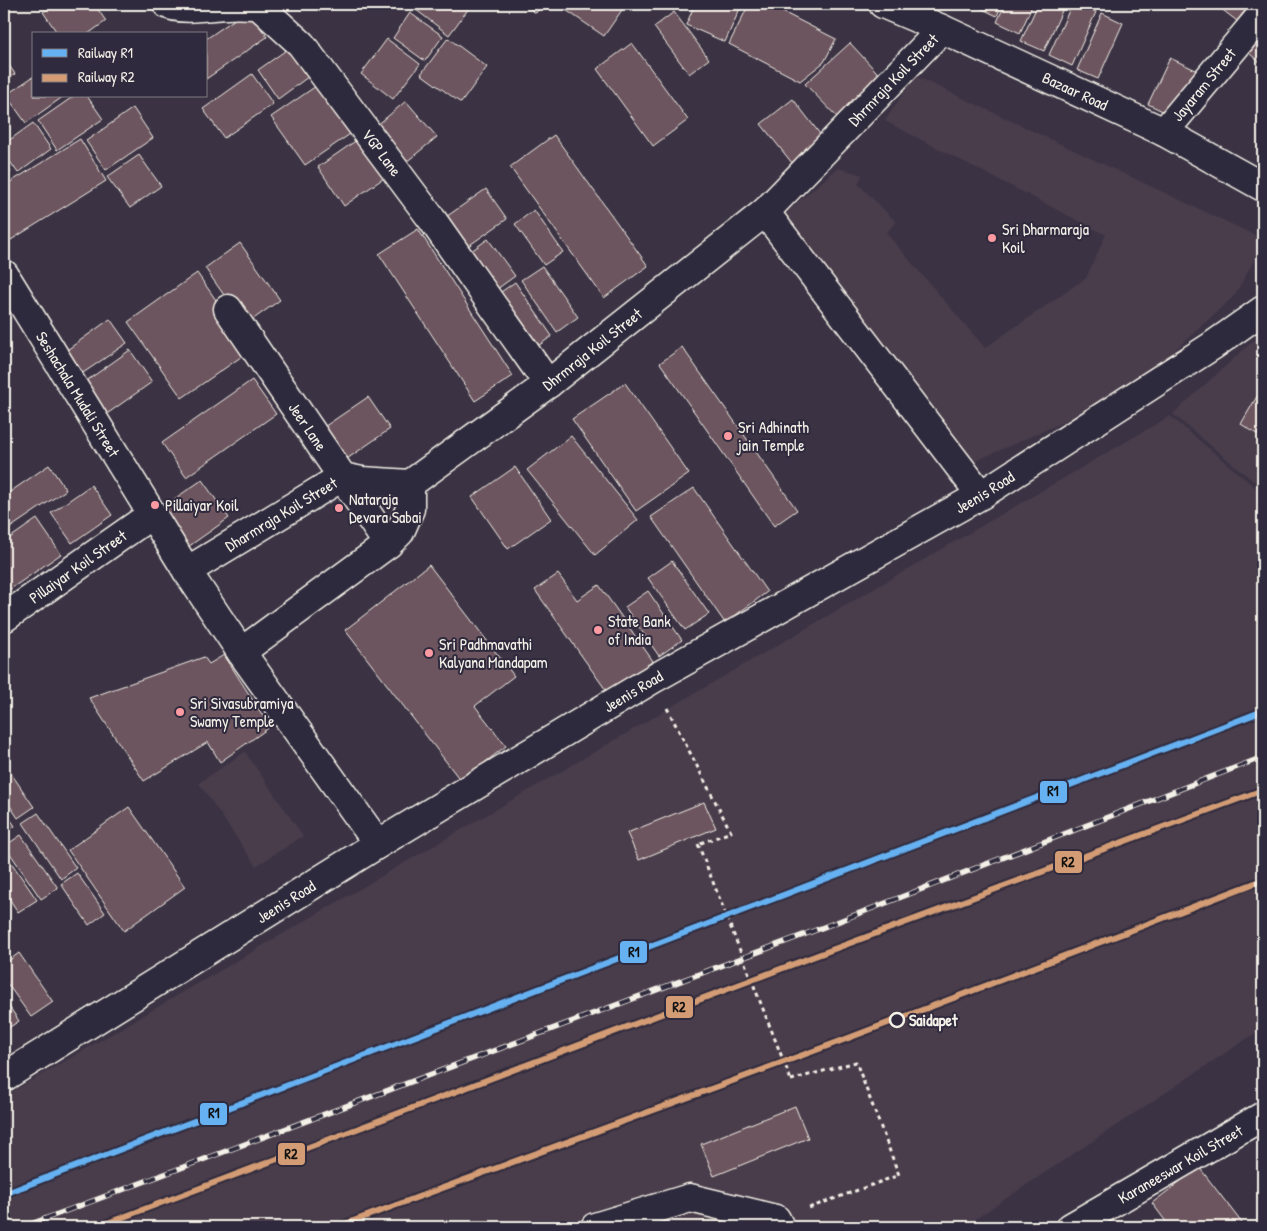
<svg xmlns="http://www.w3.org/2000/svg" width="1267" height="1231" font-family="'Patrick Hand',sans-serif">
<rect width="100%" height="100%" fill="#3b3344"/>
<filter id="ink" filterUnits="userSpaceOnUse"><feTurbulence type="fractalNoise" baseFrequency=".02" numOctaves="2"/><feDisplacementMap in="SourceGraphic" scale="10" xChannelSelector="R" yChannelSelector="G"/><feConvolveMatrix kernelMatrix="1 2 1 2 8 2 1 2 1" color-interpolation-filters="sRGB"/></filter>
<g filter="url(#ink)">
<!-- built -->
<path fill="#4a3d4c" d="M915,76l348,163v5l-29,52 -69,63 -43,33 -41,22 -108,48 -191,-246 56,-48 24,7 -4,9 38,38 -10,11 99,115 101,-70 20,-43 -221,-114z
M1263,332v157l-90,-75z
M1170,416l93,78v534l-300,199h-959v-131l51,-29z
M245,752l58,84 -47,30 -57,-83z"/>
<!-- building -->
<path fill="#6d555e" stroke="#f4f1e8" d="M55,4h39l12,17 -18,13h-30l-15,-22z
M413,4h59l-23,31 -38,-29z
M522,4h20l-6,9z
M557,4h69l-22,32z
M695,4h47l-17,38 -39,-17z
M749,4h18l69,35 -12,23 -24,19 -71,-37z
M972,4h30l-5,12z
M1005,4h28l-13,29 -23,-11z
M1038,4h27l-21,47 -23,-10z
M1072,4h7l17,8 -24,54 -23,-11z
M1215,4h35l-13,17z
M248,10l19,27 -61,42v-40z
M674,12l35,47 -20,15 -35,-47z
M410,13l33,23 -18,25 -32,-23z
M1102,13l21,10 -25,56 -21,-9z
M1263,24v41l-20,-17z
M448,38l39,29 -26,36 -40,-29z
M387,39l33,25 -27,35 -32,-25z
M632,43l56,77 -35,26 -56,-77z
M850,43l36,39 -43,41 -38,-39z
M292,46l20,28 -34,25 -20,-29z
M4,58l11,16 -11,8z
M1170,58l28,13 -21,47 -29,-14z
M252,74l21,30 -49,34 -21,-29z
M34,76v20h30l-38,27 -20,-28z
M322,82l34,48 -51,35 -34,-48z
M74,96h13l16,23 -46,31 -19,-29z
M793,99l34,44 -31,25 -35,-44z
M406,101l31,36 -32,26 -30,-36z
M133,108l20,30 -47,32 -20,-29z
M33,123l18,26 -33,24 -14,-20v-9z
M364,135l27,38 -47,33 -26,-39z
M554,135l94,131 -44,32 -94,-131z
M80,139l26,42 -100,62 -2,-3v-54z
M139,155l22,31 -31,22 -23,-31z
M4,161l7,11 -7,5z
M486,189l21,30 -43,30 -21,-30z
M534,210l29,42 -19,13 -29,-41z
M418,229l95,147 -38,25 -96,-147z
M488,239l27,37 -22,16 -26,-38z
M240,243l40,57 -35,25 -40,-57z
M542,266l36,51 -21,15 -36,-52z
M197,273l54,77 -69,48 -54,-76z
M515,282l37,54 -21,15 -37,-54z
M110,319l17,24 -44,30 -16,-23z
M682,347l115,163 -23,16 -114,-163z
M130,350l22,32 -48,34 -22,-32z
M252,380l24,34 -90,63 -24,-34z
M625,383l64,91 -53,37 -64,-92z
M1263,386v52l-22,-14z
M368,397l22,32 -49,34 -23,-32z
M571,436l67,84 -43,35 -68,-85z
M49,465l17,25 -62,42v-36z
M515,467l36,52 -43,30 -36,-52z
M202,480l27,38 -44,31 -27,-39z
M91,485l21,30 -40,28 -21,-30z
M694,488l73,104 -42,31 -74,-106z
M37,519l24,35 -52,36 -5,-9v-39z
M672,561l37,53 -24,16 -37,-52z
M429,565l85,111 -39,30 31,40 -45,35 -116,-151z
M558,574l19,26 22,-15 54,76 -45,32 -73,-103z
M648,591l34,49 -23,16 -34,-49z
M224,655l46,72 -50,35 -12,-20 -64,39 -55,-83 115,-41 5,7z
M4,763l30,44 -16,11 -14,-21z
M704,802l12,26 -77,32 -12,-27z
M129,807l56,80 -61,44 -56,-81z
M4,810l11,16 -11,8z
M38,813l38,55 -15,11 -38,-56z
M21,835l37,53 -17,11 -36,-53z
M4,852l33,48 -19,12 -14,-21z
M77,873l28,40 -16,12 -28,-41z
M19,953l34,49 -22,15 -27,-38v-15z
M4,999l15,22 -15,10z
M795,1106l13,32 -94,38 -13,-32z
M1199,1167l46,60h-75l-18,-24z"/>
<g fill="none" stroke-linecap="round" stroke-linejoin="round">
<!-- minor casing -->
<g stroke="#f4f1e8" stroke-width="31">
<g id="minor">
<path id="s1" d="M167,4c13,7 44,2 59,1 11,-1 21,0 32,0l43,39 130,174 117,166"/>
<path id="s2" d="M883,4l59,25 222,103 99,55"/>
<path id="s3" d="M1164,132l99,-119"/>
<path d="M765,212l216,283"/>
<path id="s4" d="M4,274l183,297 54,81 137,192"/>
<path id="s5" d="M228,309l160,235"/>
<path id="s6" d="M187,571l155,-94 20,4 48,3"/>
<path id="s7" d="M4,618l147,-103"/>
<path id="s8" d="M241,652l147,-108 12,-12 10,-23v-25l138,-100 217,-172 177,-183"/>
<path id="s9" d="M4,1077l374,-233 275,-165 328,-184 231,-149 51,-36"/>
<path d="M595,1227l95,-29 86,21 4,8"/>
<path id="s10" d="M1071,1227l192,-111"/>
</g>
</g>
<!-- path -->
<path stroke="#f4f1e8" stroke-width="3" stroke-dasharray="4 4" stroke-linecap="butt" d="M667,708l64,124 -33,12
M791,1080l65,-18 43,113 -93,34"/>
<!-- minor -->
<use href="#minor" stroke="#2f2a3d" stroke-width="28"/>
<!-- rail casing -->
<g stroke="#f4f1e8" stroke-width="5.5">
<path id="rail" d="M4,1194l1259,-483
M23,1227l775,-290 465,-180"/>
</g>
<!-- rail -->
<use href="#rail" stroke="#2f2a3d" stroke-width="4" stroke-dasharray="11" stroke-linecap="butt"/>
<!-- path-bridge -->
<path stroke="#f4f1e8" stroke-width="3" stroke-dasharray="4 4" stroke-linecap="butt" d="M698,844l93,236"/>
<!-- rail-1 casing -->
<g stroke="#2f2a3d" stroke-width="10">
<path id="rail-1" d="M4,1194l1259,-483"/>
</g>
<!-- rail-2 casing -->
<g stroke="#2f2a3d" stroke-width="10">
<path id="rail-2" d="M97,1227l710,-268 456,-169
M337,1227l501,-185 425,-162"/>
</g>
<!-- rail-1 -->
<use href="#rail-1" stroke="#66b1f2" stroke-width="6"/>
<!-- rail-2 -->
<use href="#rail-2" stroke="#d39c74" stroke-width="6"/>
</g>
</g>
<!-- markers -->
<g fill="#ff9aa2" stroke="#2f2a3d" stroke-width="2">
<circle cx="992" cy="238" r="5"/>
<circle cx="728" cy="436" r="5"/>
<circle cx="155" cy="505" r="5"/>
<circle cx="339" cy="508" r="5"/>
<circle cx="598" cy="630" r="5"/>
<circle cx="429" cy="653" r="5"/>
<circle cx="180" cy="712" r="5"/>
</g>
<circle fill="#2f2a3d" stroke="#f4f1e8" stroke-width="2.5" cx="897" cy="1020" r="7"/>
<g text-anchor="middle" stroke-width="4" stroke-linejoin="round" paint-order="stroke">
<!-- street labels -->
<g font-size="16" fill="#f4f1e8" stroke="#2f2a3d">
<text dy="6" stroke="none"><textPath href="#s8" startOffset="881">Dhrmraja Koil Street</textPath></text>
<text dy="6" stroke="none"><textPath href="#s3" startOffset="62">Jayaram Street</textPath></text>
<text dy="6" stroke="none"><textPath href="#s2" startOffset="211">Bazaar Road</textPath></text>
<text dy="6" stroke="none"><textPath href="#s1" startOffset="285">VGP Lane</textPath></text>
<text dy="6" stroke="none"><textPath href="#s8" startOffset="476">Dhrmraja Koil Street</textPath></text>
<text dy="6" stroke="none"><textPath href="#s4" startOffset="141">Seshachala Mudali Street</textPath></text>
<text dy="6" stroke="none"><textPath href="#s5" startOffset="142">Jeer Lane</textPath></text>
<text dy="6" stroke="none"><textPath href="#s9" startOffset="1142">Jeenis Road</textPath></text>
<text dy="6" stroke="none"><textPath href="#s6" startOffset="110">Dharmraja Koil Street</textPath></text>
<text dy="6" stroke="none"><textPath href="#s7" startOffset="90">Pillaiyar Koil Street</textPath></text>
<text dy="6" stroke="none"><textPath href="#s9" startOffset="738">Jeenis Road</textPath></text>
<text dy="6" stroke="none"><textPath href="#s9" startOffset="332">Jeenis Road</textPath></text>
<text dy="6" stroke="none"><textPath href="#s10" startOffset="126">Karaneeswar Koil Street</textPath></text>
</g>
<!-- poi labels -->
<g font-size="16" fill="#f4f1e8" stroke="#2f2a3d" text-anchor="start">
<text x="1002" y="235">Sri Dharmaraja<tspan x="1002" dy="18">Koil</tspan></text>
<text x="738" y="433">Sri Adhinath<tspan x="738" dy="18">jain Temple</tspan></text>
<text x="349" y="505">Nataraja<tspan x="349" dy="18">Devara Sabai</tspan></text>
<text x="165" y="511">Pillaiyar Koil</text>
<text x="608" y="627">State Bank<tspan x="608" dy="18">of India</tspan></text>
<text x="439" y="650">Sri Padhmavathi<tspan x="439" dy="18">Kalyana Mandapam</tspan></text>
<text x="190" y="709">Sri Sivasubramiya<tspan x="190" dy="18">Swamy Temple</tspan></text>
</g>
<!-- stop labels -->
<g font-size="16" font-weight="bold" fill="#f4f1e8" stroke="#2f2a3d" text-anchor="start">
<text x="909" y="1026">Saidapet</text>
</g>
</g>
<g stroke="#2f2a3d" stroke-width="2">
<rect x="1039" y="780" width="29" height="24" rx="5" fill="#66b1f2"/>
<rect x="1054" y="850" width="29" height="24" rx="5" fill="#d39c74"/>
<rect x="619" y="940" width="29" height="24" rx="5" fill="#66b1f2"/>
<rect x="665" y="995" width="29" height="24" rx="5" fill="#d39c74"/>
<rect x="199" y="1102" width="29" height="24" rx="5" fill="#66b1f2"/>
<rect x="277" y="1142" width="29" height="24" rx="5" fill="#d39c74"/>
</g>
<g font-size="14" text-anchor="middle" font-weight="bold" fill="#111">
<text x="1053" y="796">R1</text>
<text x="1068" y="867">R2</text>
<text x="634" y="957">R1</text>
<text x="679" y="1012">R2</text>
<text x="214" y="1118">R1</text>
<text x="291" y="1159">R2</text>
</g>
<!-- margin -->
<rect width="1267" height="1231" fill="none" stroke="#2f2a3d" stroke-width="20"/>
<rect x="10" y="10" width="1247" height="1211" fill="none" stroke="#f4f1e8" stroke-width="2" filter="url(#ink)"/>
<!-- legend -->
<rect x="32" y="32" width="175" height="65" fill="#2f2a3d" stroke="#7e7a81"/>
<rect x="42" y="49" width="25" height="8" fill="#66b1f2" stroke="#7e7a81"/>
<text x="78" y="58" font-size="15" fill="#f4f1e8">Railway R1</text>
<rect x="42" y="74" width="25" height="8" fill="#d39c74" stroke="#7e7a81"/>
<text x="78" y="82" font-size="15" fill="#f4f1e8">Railway R2</text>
</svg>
